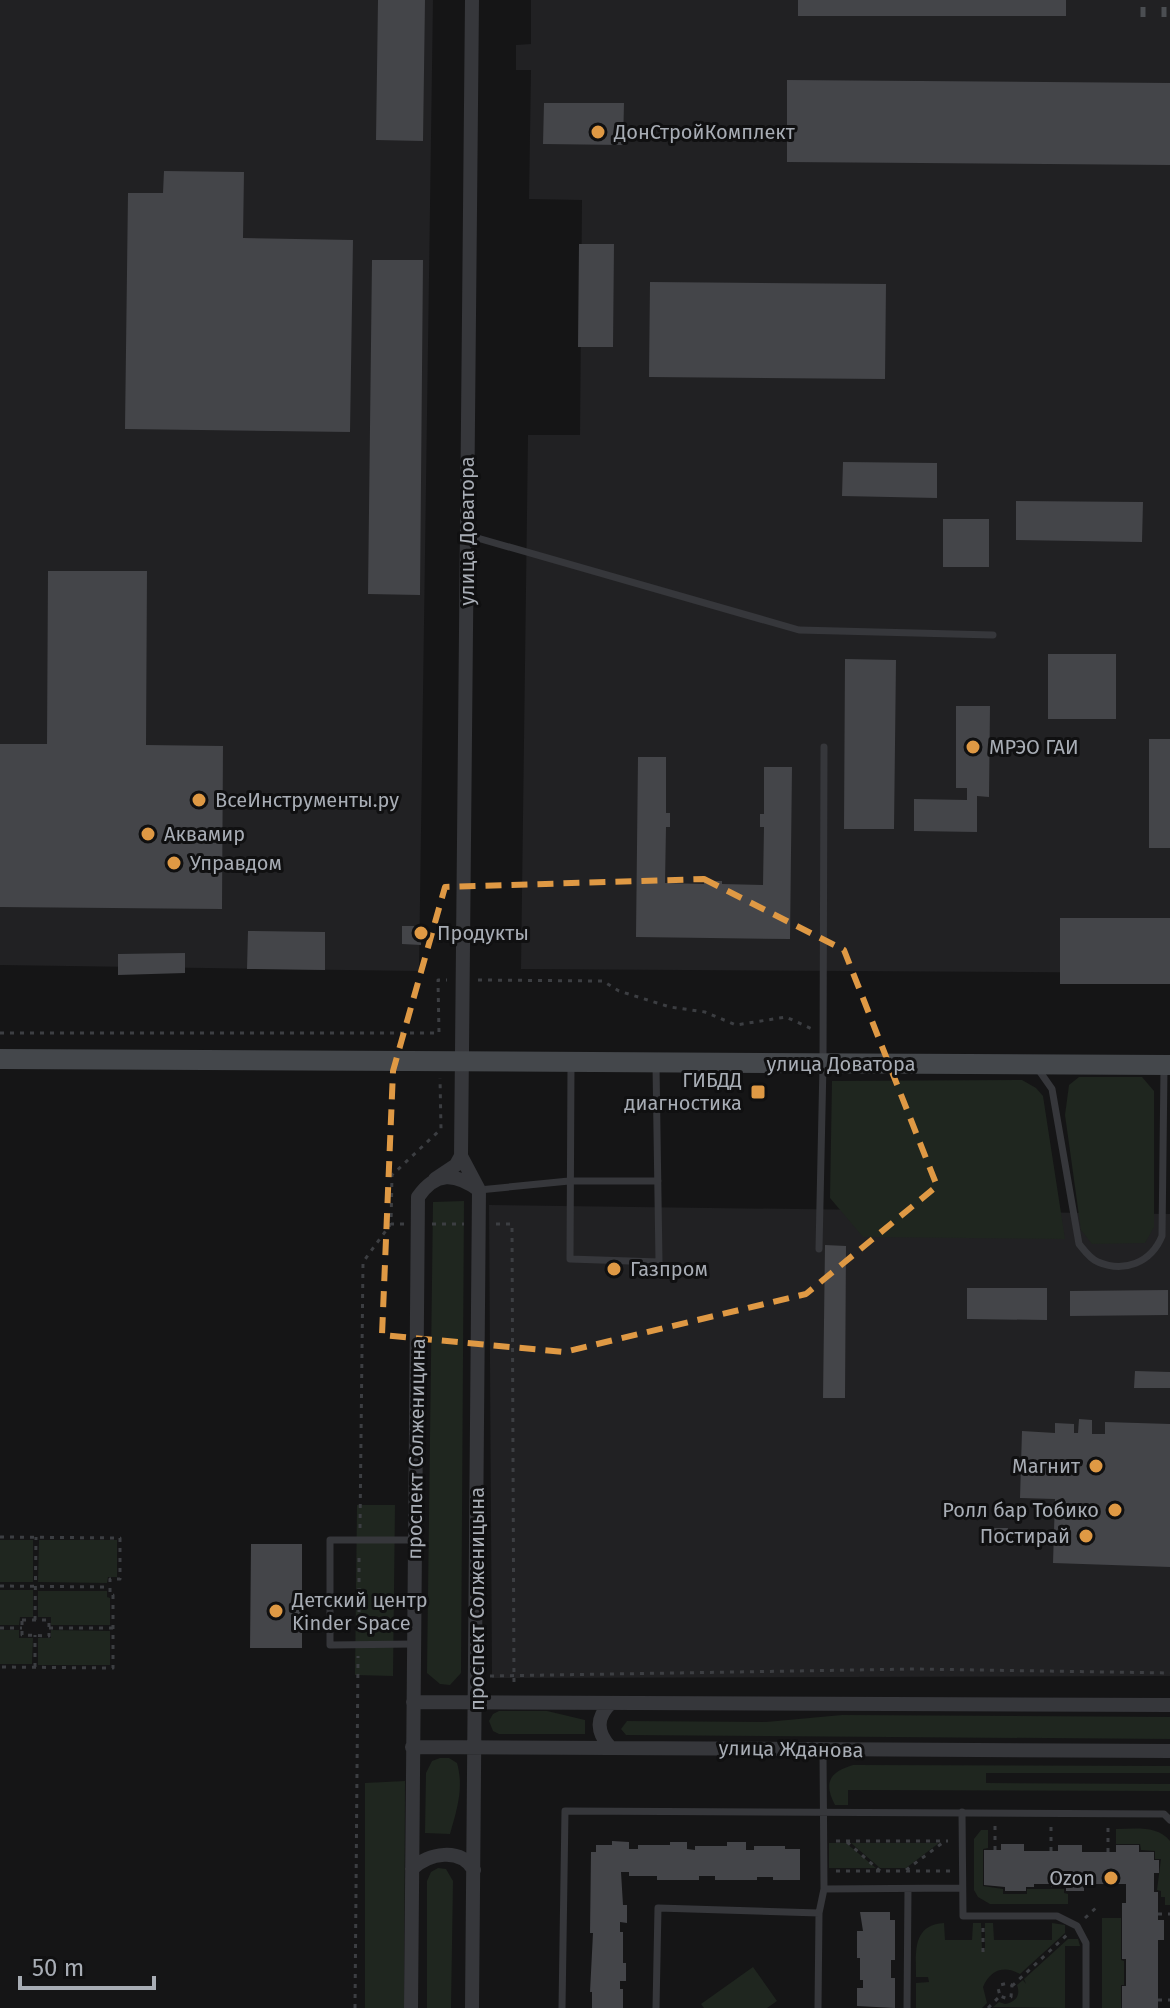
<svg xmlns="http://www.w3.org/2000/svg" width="1170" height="2008" font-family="'Fira Sans',sans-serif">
<rect width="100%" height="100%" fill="#151516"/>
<!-- built -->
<path fill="#212123" d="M0,0h433l-14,971 -419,-6z
M531,0h639v973l-649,-4 7,-534h52l2,-235 -53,-1 2,-129h-15v-25l15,-1z
M489,1205l681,9v462l-678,2z"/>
<!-- green -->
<path fill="#1f261f" d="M1079,1077h63l12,14v136l-9,16 -53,1 -11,-14 -16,-115 4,-30z
M1022,1080l14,8 7,8 22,143 -202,-2 -33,-39 2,-117z
M464,1201l-3,472 -11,12 -10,-1 -13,-11 6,-471z
M357,1505h38l-2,171 -38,-1z
M0,1540h33v42h-33z
M39,1540h78v37h-9l-1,6 -69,-1z
M0,1590h33v27h-13l-1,8h-19z
M38,1591h69v6l3,1v27h-59v-8h-13z
M0,1630h19v8h14l-1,26h-32z
M51,1630l59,1v34h-72v-27h13z
M499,1711h48l38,9v14h-86l-6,-3 -4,-10 4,-7z
M842,1715l328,2v22l-544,-4 -5,-6 6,-8 139,1z
M440,1758h9l8,5c7,25 0,46 -7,71l-25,-1 1,-60 6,-12z
M853,1765l317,1v7h-184v10l184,1v7l-322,-1v15h-13c-12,-23 -5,-33 18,-40z
M405,1781l-1,227h-39v-225z
M1116,1829c19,0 41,-4 54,12v64h-5v-8h-4v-6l-4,-1 4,-31h-6v-8l-14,-1 -1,-6h-24z
M981,1830h7v18l-5,1v37l20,3v5h24v-5h37v4l4,1v10h-78l-12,-7 -4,-7v-51z
M829,1843h17l30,25h-47z
M851,1843h88l-33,25h-26z
M438,1868l8,1 7,12 -2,127h-24v-127l4,-9z
M1102,1918h19v42l3,1v24h-3v23h-19z
M944,1923l1,17h27l1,-17h8l1,27h3v-27h8l1,17h58v-17l13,2v8l-45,41c-16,-9 -30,-4 -37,13l4,16 -5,5h-66v-25l13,-1 -1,-5h-12c0,-25 -4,-52 28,-54z
M1068,1939h10l2,7h-15v62l-72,-1 6,-5 6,2c10,-2 16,-8 12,-19l6,-5 3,4 -2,-5z
M753,1967l24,34 -10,7h-63l-3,-4z"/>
<!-- building -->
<path fill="#444549" d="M378,0h47l-2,141 -47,-1z
M798,0h268v16h-268z
M787,80l383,3v82l-383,-3z
M544,103h80l-1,42 -80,-1z
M164,171l80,1 -1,66 110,2 -3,192 -225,-3 3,-236h35z
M579,244h35l-1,103h-35z
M372,260h51l-3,335 -52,-1z
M650,282l236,2 -1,95 -236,-2z
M843,462l94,1v35l-95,-2z
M1016,501l127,1 -1,40 -126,-2z
M943,519h46v48h-46z
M48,571h99l-1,174 77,1 -1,163 -222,-2v-163h47z
M1048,654h68v65h-68z
M845,659l51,1 -2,169h-50z
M956,706h34l-1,91 -12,-1v36l-63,-1v-32l53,1v-12h-11z
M1149,739h21v109h-21z
M638,757h28v56h4v14h-4l-1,56 39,1v-3h18v3l41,1 1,-58h-4v-13h4v-47h28l-2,172 -154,-2z
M1060,918h110v66h-110z
M402,926h20l-1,19 -19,-1z
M248,931l77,1v38l-78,-1z
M185,953v20l-67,2v-21z
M825,1245l21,1 -1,152h-22z
M967,1288h80v32l-80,-1z
M1168,1290v25l-98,1v-25z
M1135,1371l35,1v16h-36z
M1079,1419l13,1v14h13v-12l65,2v143l-117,-4 2,-64 -35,-1 2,-67 33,2v-10l19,1v9h4z
M980,1528h28l-1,9h-16v6h-11z
M251,1544h51v104h-52z
M612,1841l17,1v7h9v-4h32v-3h17v7l8,1v-4h32v-4h19v8h8v-4h31v3h15v31h-27v-3h-16v3h-42v-4h-16v4h-42v-4h-28v-4h-8l2,33h4v18l-7,-1v10h3v31h3v18h-6v8h3v19h-31v-16h-2l3,-59h-3l1,-81h5v-7h16z
M1001,1844h23v7h34v-6h24v7h34v-7h23v7h15v8h5v13h-5v19h4v28h6v20h-6v68h-36v-22h4v-27h-4v-56h4v-19h-34v3h-8v4h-18v-4h-15v-3h-17v3h-8v4h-21v-4l-21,-2v-35h17z
M860,1912h30v8h5v40h-4v18h4v30l-38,-2v-18h6v-8h-3v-22h-3v-27h6z"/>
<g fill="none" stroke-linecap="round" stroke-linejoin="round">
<!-- path -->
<path stroke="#3c3e42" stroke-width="3" stroke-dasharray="4 6" stroke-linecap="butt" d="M478,980l125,1 16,10 51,16 35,5 31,13 50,-8 26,12
M0,1033h439l-1,-53h9
M404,1224h-13l1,-49 49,-46 -1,-51
M432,1224h32
M496,1224h16l2,463
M360,1528l3,-266 27,-37
M0,1537l120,1v41h-10v16h3v73l-113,-1
M0,1586l108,1
M22,1620h27v16l-27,-1z
M35,1620l1,-83
M0,1628h22
M49,1628h64
M359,1632v-80
M35,1667v-32
M490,1676l426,-7 254,4
M836,1841h112
M847,1842l33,29
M995,1850v-24
M1051,1851v-24
M1108,1852v-25
M906,1870l39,-29
M836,1871h116
M1158,1914h12
M1085,1918l13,-12
M983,1928v26
M1012,1986l56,-52
M1158,2000h12
M355,2008l3,-352
M988,2008l12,-12 -2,-8 2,-3 8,-2 4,2 -1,12 -3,2 -8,-3"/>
<!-- lane -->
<path stroke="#36373b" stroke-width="7" d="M467,535l332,95 194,5
M571,1065l-1,194 89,3 -3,-196
M1038,1069l14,20 27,155c5,6 11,15 19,18 26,11 53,1 64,-26l2,-168
M479,1190l90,-9h89
M819,1249l4,-185 1,-317
M414,1644l-84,1v-105h85
M962,1812l1,104h94l20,10 9,17v65
M824,1889l138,-1
M562,2008l3,-197 599,3 6,6
M656,2008l2,-100 161,5
M818,2008l1,-95 5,-24 -1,-139
M907,2008l1,-119"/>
<!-- street -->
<path stroke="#36373b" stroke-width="14" d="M461,1156l18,34 -7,818
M435,1179l21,-14 5,-9 11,-1156
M413,1702l757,3
M412,1747l758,4
M610,1747c-14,-15 -14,-30 1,-44
M412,1869c17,-16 48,-22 62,1
M411,2008l7,-811c18,-26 37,-24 61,-7"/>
<!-- secondary -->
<path stroke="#44474b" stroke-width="20" d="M0,1059l1170,6"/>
<!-- rail -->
<path stroke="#4b4e52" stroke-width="5" stroke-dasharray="10 8" stroke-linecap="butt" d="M1143,17v-17
M1164,17v-17"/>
</g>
<!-- marked area -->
<path fill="none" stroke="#df9944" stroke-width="6" stroke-dasharray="16 10" stroke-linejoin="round" d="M704,879l140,71 93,236 -131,108 -242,58 -182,-17 11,-264 52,-184z"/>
<!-- markers -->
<g fill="#df9944" stroke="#101011" stroke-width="3">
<circle cx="598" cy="132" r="8"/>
<circle cx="973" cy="747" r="8"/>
<circle cx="199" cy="800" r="8"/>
<circle cx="148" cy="834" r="8"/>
<circle cx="174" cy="863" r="8"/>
<circle cx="421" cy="933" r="8"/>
<rect x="750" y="1084" width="16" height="16" rx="4"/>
<circle cx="614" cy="1269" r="8"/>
<circle cx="1096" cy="1466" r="8"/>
<circle cx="1115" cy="1510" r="8"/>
<circle cx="1086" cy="1536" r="8"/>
<circle cx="276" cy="1611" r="8"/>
<circle cx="1111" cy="1878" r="8"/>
</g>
<g text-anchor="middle" stroke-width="6" stroke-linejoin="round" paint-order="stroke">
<!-- poi labels -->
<g font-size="20" fill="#a8adb5" stroke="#101011" text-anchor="start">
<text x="614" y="139">ДонСтройКомплект</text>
<text x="989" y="754">МРЭО ГАИ</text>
<text x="215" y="807">ВсеИнструменты.ру</text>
<text x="164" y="841">Аквамир</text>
<text x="190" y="870">Управдом</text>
<text x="437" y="940">Продукты</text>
<text x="742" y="1087" text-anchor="end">ГИБДД<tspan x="742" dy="23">диагностика</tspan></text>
<text x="630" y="1276">Газпром</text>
<text x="1080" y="1473" text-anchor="end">Магнит</text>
<text x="1099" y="1517" text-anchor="end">Ролл бар Тобико</text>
<text x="1070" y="1543" text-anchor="end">Постирай</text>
<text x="292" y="1607">Детский центр<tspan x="292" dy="23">Kinder Space</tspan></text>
<text x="1095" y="1885" text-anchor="end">Ozon</text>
</g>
<!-- street labels -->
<g font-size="20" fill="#a8adb5" stroke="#101011">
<text transform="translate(467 531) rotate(-90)" y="7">улица Доватора</text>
<text x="841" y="1071">улица Доватора</text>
<text transform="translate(416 1449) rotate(-89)" y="7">проспект Солженицина</text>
<text transform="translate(477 1599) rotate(-90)" y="7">проспект Солженицына</text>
<text transform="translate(791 1749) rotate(1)" y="7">улица Жданова</text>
</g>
</g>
<!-- scale -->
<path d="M20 1976v12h134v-12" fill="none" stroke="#a8adb5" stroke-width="4"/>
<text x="32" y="1976" font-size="24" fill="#a8adb5" stroke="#101011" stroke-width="6" paint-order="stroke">50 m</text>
</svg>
